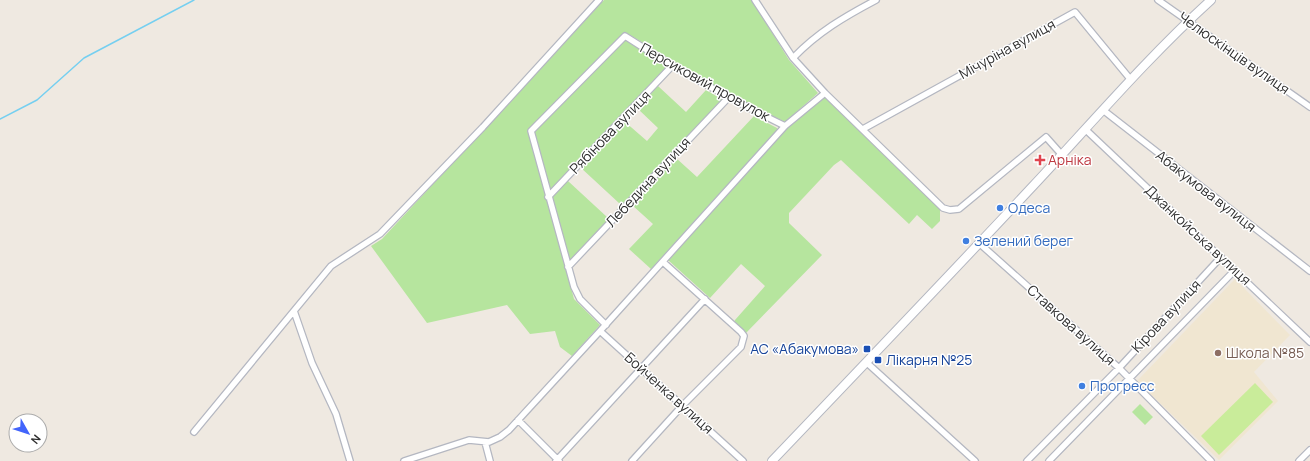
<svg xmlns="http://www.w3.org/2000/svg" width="1310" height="461" font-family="Manrope,sans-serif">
<rect width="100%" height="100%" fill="#efe9e1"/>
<!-- education -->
<path fill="#f0e6d1" d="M1235,279l55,56 -36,37 24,29 -59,59 -82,-79z"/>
<!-- green -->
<path fill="#b6e59e" d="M604,0h148l37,60 29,33 -33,29 -55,-27 -105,-63 -96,98 45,169 26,26 -28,31 -12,-9 -5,-16 -25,3 -23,-29 -80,18 -56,-77 11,-7z
M625,39l44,28 -120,126 -16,-60z
M658,86l28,26 20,-22 17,10 -99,104h-4l-40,-37 44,-46 23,20 11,-13 -21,-20z
M824,96l116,112v13l-8,8 -15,-14 -8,9 -68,-64 -7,5 -45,48v10l33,32 -76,78 -12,-11 1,-2 30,-34 -24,-22 -31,34 -42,-38 117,-130z
M754,116l23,12v5l-126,136 -22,-20 24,-25 -21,-19 44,-47 21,19z
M568,181l39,36 1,4 -39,42 -19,-64z
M1140,404l13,13 -8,8 -13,-13z"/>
<!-- pitch -->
<path fill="#c9ec9a" d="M1255,383l18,19 -54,53 -18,-19z"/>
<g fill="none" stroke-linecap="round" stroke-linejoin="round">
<!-- stream -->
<path stroke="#75cff0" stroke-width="1.5" d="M0,119l37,-19 47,-42 110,-58"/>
<!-- street casing -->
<g stroke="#b4b7c1" stroke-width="8">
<path id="street" d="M755,0l38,58 32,35 118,115 7,2 9,-1 87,-72 16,18
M1158,0l152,107
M793,58c25,-26 51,-41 83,-58
M1103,110l207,161
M863,129l212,-117 56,68
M1085,129l225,213
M548,197l124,-131
M979,243l140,125 92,93
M568,267l160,-169
M294,311l18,52 24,51 14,47
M606,325l-26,-26 -6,-12 -43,-156 94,-95c52,34 105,63 160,90
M866,362l109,99
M518,420l41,41
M194,432l137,-166 49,-32 103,-107 116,-127
M485,442l5,19
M404,461l65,-21 20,2 11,-5 9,-7 91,-99
M556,461l149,-162
M632,461l50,-55 59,-59 3,-11 -3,-4 -78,-70
M743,461l-143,-130 185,-205 40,-33
M1027,461l92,-93 102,-111
M1049,461l186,-191
M1299,461l11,-11"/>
</g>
<!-- secondary casing -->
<g stroke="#b4b7c1" stroke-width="10">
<path id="secondary" d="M772,461c87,-91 174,-182 260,-274 59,-63 115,-129 179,-187"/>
</g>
<!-- street -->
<use href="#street" stroke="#fff" stroke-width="5.5"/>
<!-- secondary -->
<use href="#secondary" stroke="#fff" stroke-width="8"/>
</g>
<!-- markers -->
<path fill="#e0444e" stroke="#fff" stroke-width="1.5" d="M1038 154h4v4h4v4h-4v4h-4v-4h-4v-4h4z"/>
<g fill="#3f7fe0" stroke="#fff" stroke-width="1.5">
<circle cx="1000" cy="208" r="4"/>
<circle cx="966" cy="241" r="4"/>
<circle cx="1082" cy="386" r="4"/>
</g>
<g fill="#1a4fb4" stroke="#fff" stroke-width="1.5">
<rect x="863" y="345" width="8" height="8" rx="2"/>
<rect x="874" y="356" width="8" height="8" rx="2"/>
</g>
<circle fill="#8d6e63" stroke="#fff" stroke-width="1.5" cx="1218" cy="353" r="4"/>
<g text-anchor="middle" stroke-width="3" stroke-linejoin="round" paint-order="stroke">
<!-- street labels -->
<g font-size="14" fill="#2e2e2e" stroke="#fff">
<text transform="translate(1007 49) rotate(-29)" y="5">Мічуріна вулиця</text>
<text transform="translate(1234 53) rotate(35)" y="5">Челюскінців вулиця</text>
<text transform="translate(705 82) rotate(29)" y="5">Персиковий провулок</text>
<text transform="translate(610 132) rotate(-46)" y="5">Рябінова вулиця</text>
<text transform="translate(648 182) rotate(-47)" y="5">Лебедина вулиця</text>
<text transform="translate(1206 191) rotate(38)" y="5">Абакумова вулиця</text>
<text transform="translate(1198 235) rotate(43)" y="5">Джанкойська вулиця</text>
<text transform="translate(1166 316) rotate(-47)" y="5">Кірова вулиця</text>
<text transform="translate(1071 325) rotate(42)" y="5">Ставкова вулиця</text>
<text transform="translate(669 393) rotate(42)" y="5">Бойченка вулиця</text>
</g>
<!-- health labels -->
<g font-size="14" fill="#be3a42" stroke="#fff" text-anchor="start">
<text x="1048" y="165">Арніка</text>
</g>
<!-- shop labels -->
<g font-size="14" fill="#366cbe" stroke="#fff" text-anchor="start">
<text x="1008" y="213">Одеса</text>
<text x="974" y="246">Зелений берег</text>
<text x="1090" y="391">Прогресс</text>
</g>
<!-- transit labels -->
<g font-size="14" fill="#164399" stroke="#fff" text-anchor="end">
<text x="859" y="354">АС «Абакумова»</text>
<text x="886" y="365" text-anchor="start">Лікарня №25</text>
</g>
<!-- education labels -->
<g font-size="14" fill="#785e54" stroke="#fff" text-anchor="start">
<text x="1226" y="358">Школа №85</text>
</g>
</g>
<!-- north arrow -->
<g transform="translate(28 433) rotate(129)"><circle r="19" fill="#ffffff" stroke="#ababab"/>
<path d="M0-3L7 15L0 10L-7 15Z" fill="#4264fb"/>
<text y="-6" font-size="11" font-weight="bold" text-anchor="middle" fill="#2e2e2e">N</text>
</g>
</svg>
